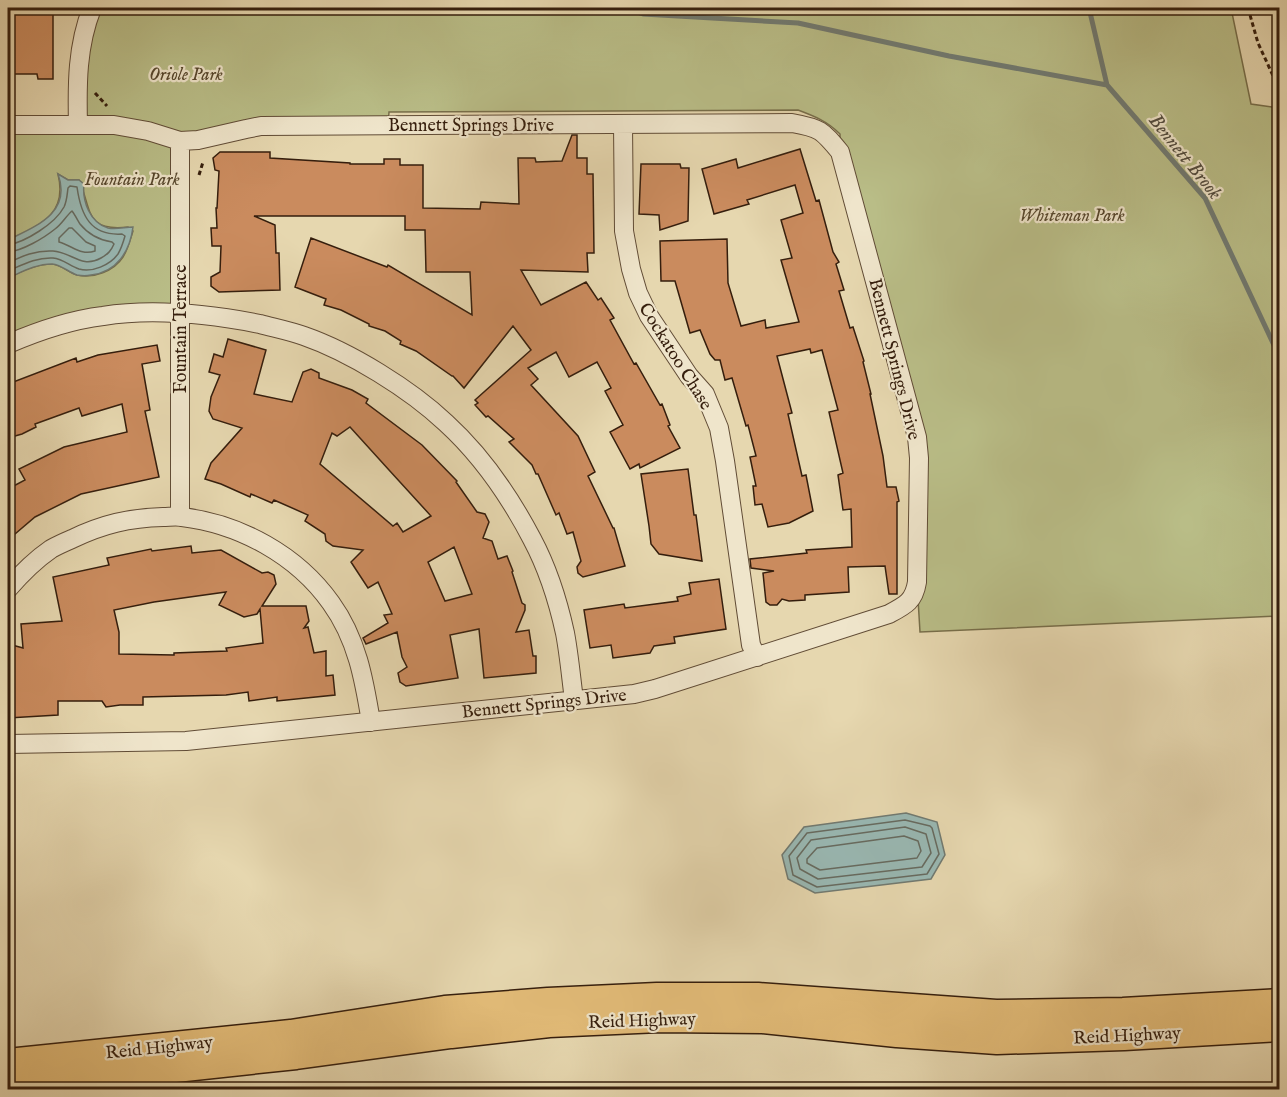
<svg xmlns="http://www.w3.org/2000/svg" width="1287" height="1097" font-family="'IM FELL English',serif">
<rect width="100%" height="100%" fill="#e6d7af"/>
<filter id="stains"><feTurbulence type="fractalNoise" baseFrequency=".00333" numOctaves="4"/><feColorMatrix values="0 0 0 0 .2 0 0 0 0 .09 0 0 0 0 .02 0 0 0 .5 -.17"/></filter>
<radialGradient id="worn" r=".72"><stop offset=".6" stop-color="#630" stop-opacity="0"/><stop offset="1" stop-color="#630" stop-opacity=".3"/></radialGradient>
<!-- green -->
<path fill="#b9bd87" stroke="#776e4a" stroke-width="1.5" d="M92,8h1139l20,96 28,4v508l-359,16 -3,-50 2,-124 -79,-306v-18c-13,-13 -26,-18 -42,-24l-409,2 -1,14 -208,15v172h-39l-133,31v-66c14,-7 28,-14 44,-14 10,1 16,8 25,11 16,4 37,-4 46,-18 5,-8 7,-17 10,-26l-5,-4c-44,5 -36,-18 -49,-47h-11l-10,-6c10,41 -18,51 -50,66v-115l70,-1z"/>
<!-- water -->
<path fill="#99b8b3" stroke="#717a71" stroke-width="1.5" d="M58,174l10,6h11l5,4c-2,17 6,39 24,44 8,2 17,-1 25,-1 -3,24 -16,45 -42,48 -4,1 -9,1 -14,0 -9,-3 -15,-10 -25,-11 -16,0 -30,8 -44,14v-38c28,-14 64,-27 50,-66z
M906,813l31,9 8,33 -14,24 -116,14 -27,-14 -6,-24 22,-28z"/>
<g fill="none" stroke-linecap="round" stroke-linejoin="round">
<!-- shore -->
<path stroke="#676b60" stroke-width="1.5" d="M69,228h3l14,14 9,4v5c-14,5 -22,-5 -36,-9v-4z
M8,245c17,-3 47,-21 56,-38 3,-6 3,-12 4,-19l2,-2 7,1c4,29 14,49 45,47l3,2c-2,7 -4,13 -7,18 -8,11 -26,19 -39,15 -9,-3 -16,-10 -26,-11 -16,-1 -31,7 -45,13
M8,252c14,-1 36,-14 47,-23 7,-5 11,-13 17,-18 3,4 5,8 8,13 8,10 19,16 32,18l2,2c-3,7 -6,10 -13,14 -20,11 -29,-6 -48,-7 -17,-1 -31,5 -45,12
M905,820l25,6 2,2 7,26 -12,20 -110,13 -24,-12 -4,-19 18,-23z
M905,827l21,7 5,19 -9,14 -104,12 -18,-10 -3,-11 14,-18z
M904,836l14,5 3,10 -4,7 -97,12 -13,-7v-4l10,-11z"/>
<!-- stream -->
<path stroke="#717a71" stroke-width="5" d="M625,8l18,6 155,9 151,33 158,29
M1089,8l18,77 98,113 75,160"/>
</g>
<!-- building -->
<path fill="#ca8b5e" stroke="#351e0d" stroke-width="1.5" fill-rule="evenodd" d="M11,8h42v71h-15l-1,-5h-26z
M572,135h5v23h10v16h6l1,79h-7l1,19 -67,-2 20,35 45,-23 12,18 3,-2 13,20 -4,2 24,44 2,-1 24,42 2,-1 8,21 -2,1 12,22 -40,20 -1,-4 -9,5 -20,-37 13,-7 -18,-34 6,-3 -14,-26 -28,15 -13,-25 -28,16 10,11 -7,6 47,51 17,36 -7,4 25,52h1l11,38 -42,11 -5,-4 -1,-6 4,-6 -8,-29 -6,2 -8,-21 -3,2 -18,-41h-2l-4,-9 -23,-23 5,-3 -26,-23 -2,1 -11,-12 3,-2 -3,-3 56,-50 -18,-24 -49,62 -11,-12h-1l-36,-25 -16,-7 1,-3 -16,-10 -16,-5v-2l-28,-14 -17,-5 2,-6 -31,-12 16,-49 76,29 1,-2 84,50 -2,-43h-44l-1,-42h-20v-14h-151l21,9 1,28h3l1,37 -61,2 -8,-6v-9l9,-5 1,-26h-9l-1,-18h6l-1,-20h1l2,-37 -4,-1 -2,-12 7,-6h50v6l80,5v1h34v-5h16v6h23v43l57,1 1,-7 38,2 -1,-46h17l1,4 26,-1z
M800,149l16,52 3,-1 14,52 6,10 -3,2 8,26 -5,1 11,37 3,-1 11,34 -1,1 8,32h-1l13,62 4,31h9l3,14 -2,1v92h-8l-4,-28 -37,1 1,25 -44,3v5l-16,1 -7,-2 -5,6h-7l-4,-3 -3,-29 11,-2 -23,-3 -1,-9 57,-6 -1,-3 46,-3 -1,-38 -8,1 -5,-35 5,-2 -14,-61 9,-2 -16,-60 -11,3 -1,-4 -33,7 15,57 -4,1 14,62 4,-1 7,36 -24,12 -21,4 -6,-23 -7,1 -2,-19h3l-6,-29 6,-1 -8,-31 -2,1 -14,-48 -7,2 -5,-20h-5l-5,-6 -10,-24 -10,3 -15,-52h-14l-1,-40 67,-2 1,44 13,43 24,-6 1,8 33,-6 -18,-62 11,-2 -11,-38 22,-7 -8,-28 -48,15 2,4 -35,10 -12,-45 34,-10 2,9z
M641,164h39l1,4h8l-1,53 -28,9 -1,-15 -20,-1z
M228,339l38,11 -12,44 38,8 11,-30 8,-3 8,4v5l33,12 16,9 -2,4 56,42 35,36 -1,1 21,30 8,2 4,8 -6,16 9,3 6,18 9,-3 6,15 -1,1 10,31 3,2v5l-9,22 13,-2 4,26h3v17l-52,5 -5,-49 -29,6 8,43 -52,8 -6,-4 -2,-9 9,-6 -5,-10 -5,-25 -31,12 -3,-6 25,-15 -4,-8 8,-1 -14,-32 -10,6 -17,-26 12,-12 -30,-4 -7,-5 -1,-7 -20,-13 3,-6 -34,-15 -2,3 -21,-9 -1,3 -29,-13 -16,-5 6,-16 31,-35 -29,-9 -4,-8 2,-14 9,-22 -11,-3 5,-18 9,3zM350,427l39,43 42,46 -28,16 -6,-9 -4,3 -73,-62 12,-31 5,3zM454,547l18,47 -27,7 -17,-39z
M157,345l3,16 -18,3 8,46 -5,1 14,66 -78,17 -46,23 -27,23v-51l17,-9 -6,-11 45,-22 63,-15 -5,-28 -40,12 -3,-8 -44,16 1,3 -14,7 -14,4v-54l68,-26 1,4 21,-7z
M688,469l6,46h2l6,46 -43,-7 -8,-10 -2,-18 -8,-52z
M191,546l1,7 29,-3 41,23 6,-1 6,3 2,9 -14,22h44l3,15 -5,7 4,-1 6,26 12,-2v25l7,-1 2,20 -58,6v-4l-28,4 -1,-9 -22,3 -83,2v8h-23l-14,2 -4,-6h-44v14l-50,3v-57l4,-16 11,3 -2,-24 41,-3 -9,-44 56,-12 -2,-7 44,-9 1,2zM226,592l-7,13 25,12 13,-3 3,-5 3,34 -37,5 1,3 -53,2v2l-55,-1v-22l-5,-22 40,-8z
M719,579l7,50 -52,8 1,6 -21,3 -4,7 -37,5 -2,-13 -21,3 -6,-38 40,-6 1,4 53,-7 -1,-4 14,-3 -2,-11z"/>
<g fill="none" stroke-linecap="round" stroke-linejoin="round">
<!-- minor casing -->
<g stroke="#614c36" stroke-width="20">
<path id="minor" d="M623,124l1,107 7,38 7,24 11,23 40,60 16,18 14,34 6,33 26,184 6,12
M8,125h106l34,6 32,10 18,-1 48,-11 15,-3 531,-3c28,5 30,7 48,29l77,285 2,21 -2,124c-3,19 -11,23 -28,32l-234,75 -21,5 -448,47 -178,3
M78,125c-1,-41 -1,-79 14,-117
M180,141v376
M8,344c30,-13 62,-24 95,-28 51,-8 106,-2 157,8 15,4 30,7 44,12 46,16 106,53 142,87 35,32 64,74 86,116 15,28 26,62 33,94 4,21 6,44 9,67
M8,589c13,-15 27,-29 43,-40 7,-4 14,-7 21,-10 31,-15 57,-21 91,-22 6,0 13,-1 19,0 58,7 115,38 149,86 26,36 33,76 40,119"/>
</g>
<!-- trunk casing -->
<g stroke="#351e0d" stroke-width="31">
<path id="trunk" d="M8,1063l283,-29 154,-24 103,-8 109,-5h101l238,17 127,-2 157,-9
M8,1086l288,-31 155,-21 98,-11 110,-5 104,1 134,14 100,7 127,-4 156,-9"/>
</g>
<!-- path -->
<path stroke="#351e0d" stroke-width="3" stroke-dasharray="4.5 3" stroke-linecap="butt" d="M1248,8l10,35 22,48
M95,93l12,13
M199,175l4,-13"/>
<!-- minor -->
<use href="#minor" stroke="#efe5cb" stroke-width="18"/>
<!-- trunk -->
<use href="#trunk" stroke="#e3bc78" stroke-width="28"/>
</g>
<g text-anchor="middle" stroke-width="4.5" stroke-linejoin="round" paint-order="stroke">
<!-- park labels -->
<g font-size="18" font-style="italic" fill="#56462c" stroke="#efe5cb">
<text x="186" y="80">Oriole Park</text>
<text x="132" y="185">Fountain Park</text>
<text x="1072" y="221">Whiteman Park</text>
</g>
<!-- street labels -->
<g font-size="18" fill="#351e0d" stroke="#efe5cb">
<text x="471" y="131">Bennett Springs Drive</text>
<text transform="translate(180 329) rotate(-90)" y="6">Fountain Terrace</text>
<text transform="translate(676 356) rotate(58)" y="6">Cockatoo Chase</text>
<text transform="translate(895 359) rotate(76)" y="6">Bennett Springs Drive</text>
<text transform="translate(544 703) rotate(-6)" y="6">Bennett Springs Drive</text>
<text transform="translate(642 1020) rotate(-2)" y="6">Reid Highway</text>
<text transform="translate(1127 1035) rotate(-3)" y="6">Reid Highway</text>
<text transform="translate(159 1047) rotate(-6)" y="6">Reid Highway</text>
</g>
<!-- water labels -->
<g font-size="20" font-style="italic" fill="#534c3f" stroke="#efe5cb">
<text transform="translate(1186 156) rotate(51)" y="7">Bennett Brook</text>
</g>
</g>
<!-- margin -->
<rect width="1287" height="1097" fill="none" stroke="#e6d7af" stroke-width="30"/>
<rect x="9" y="9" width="1269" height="1079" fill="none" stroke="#351e0d" stroke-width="3"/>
<rect x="15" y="15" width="1257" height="1067" fill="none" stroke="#351e0d" stroke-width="1.5"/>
<rect width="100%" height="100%" filter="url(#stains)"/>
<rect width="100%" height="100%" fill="url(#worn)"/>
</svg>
